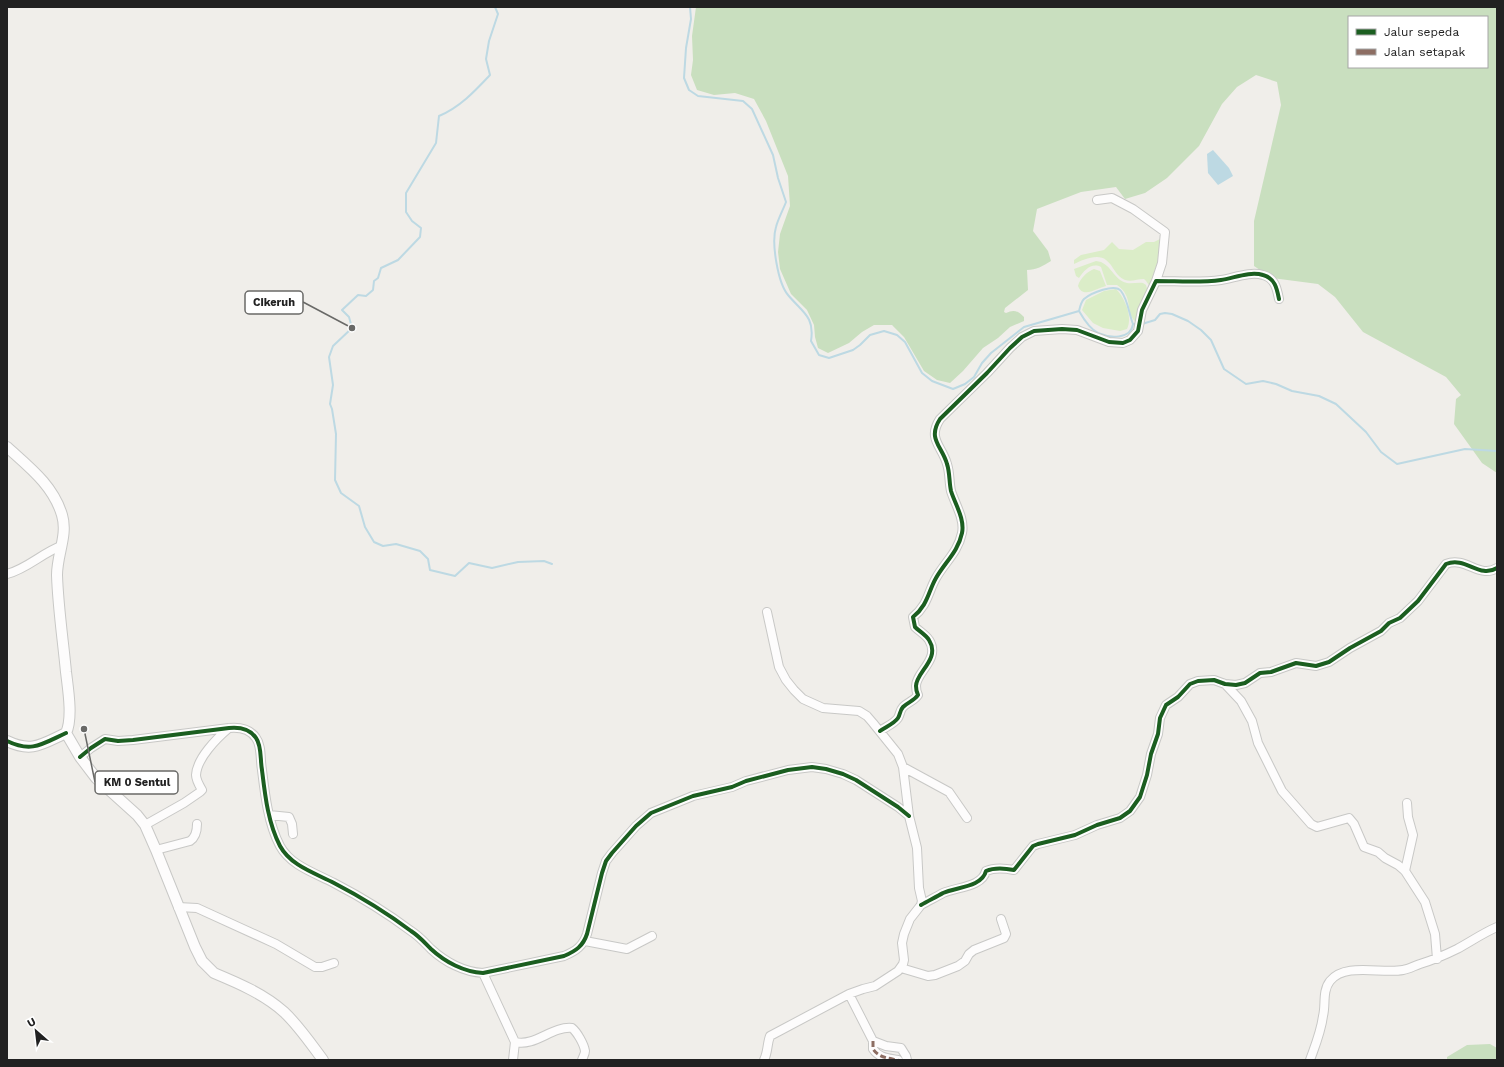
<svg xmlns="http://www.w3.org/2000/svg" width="1504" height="1067" font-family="'Work Sans',sans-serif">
<rect width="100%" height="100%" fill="#f0eeea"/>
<!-- grass -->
<path fill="#dbedc8" d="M1160,239h2l-1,14 -10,35 -5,-7 -2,-2c-7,0 -12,3 -19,1 -10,-4 -11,-14 -19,-20 -8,-7 -24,0 -32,4v-4l7,-5 23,-5 8,-8 7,7 14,1 13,-8h8z
M1096,261c15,1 17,19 31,22 5,1 11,-1 16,0l3,2 2,7 -11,28 -2,1c-10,-8 -1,-25 -18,-36h-10l-6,-18c-9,-5 -17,3 -22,11l-3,-2 -2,-7z
M1094,269l6,2 6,15c-9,2 -23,13 -28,0 2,-8 9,-14 16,-17z
M1116,289c9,9 17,28 11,40l-7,2 -17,-3 -10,-5 -11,-13 4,-10 18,-9z"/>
<!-- forest -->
<path fill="#c9dfbf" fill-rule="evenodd" d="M696,7h801v466l-15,-10 -28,-39 2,-25 5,-4 -15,-18 -83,-45 -28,-35 -17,-13 -46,-6 -18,-12v-45l27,-116 -4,-23 -21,-7 -19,12 -15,17 -23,42 -32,32 -22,15 -20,6 -9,-12 -35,5 -44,17 -4,22 15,20 3,10c-8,5 -15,9 -24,9l1,20 -23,18 -1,4 2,1c8,-4 12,-2 18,4v4l-14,6 -12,11 -15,10 -20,23 -13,12 -13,-3 -13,-9 -20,-34 -12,-12h-18l-12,7 -13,11 -21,10 -10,-5 -3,-11 -1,-12 -7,-15 -16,-16 -11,-25 -2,-17 2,-18 10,-28 -2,-30 -22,-55 -12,-22 -19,-6 -21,2 -17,-5 -6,-15 2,-15 -1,-24zM1349,17h138v50h-138z
M1490,1044l7,4v12h-50v-3l20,-12z"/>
<!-- water -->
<path fill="#bdd9e3" d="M1213,150l16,18 4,8 -15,9 -10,-12 -1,-19z"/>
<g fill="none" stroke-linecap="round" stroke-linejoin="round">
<!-- stream -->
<path stroke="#bdd9e3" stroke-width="2" d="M495,7l3,7 -9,27 -3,18 4,16c-16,17 -30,32 -51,41l-3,27 -30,50v19l6,9 9,7 -1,9 -22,23 -17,8 -3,10 -4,3 -1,9 -7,6 -8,-1 -16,15 7,7 3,11 -19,18 -4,11 4,28 -3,19 2,5 4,25 -1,46 6,13 18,13 6,21 9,15 9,4 13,-2 24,7 8,8 2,11 25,6 14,-13 23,5 26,-6 26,-1 8,3
M690,7l1,12 -5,29 -2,30 5,12 9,6 45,5 9,8 21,46 5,23 8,24c-3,8 -8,17 -10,25 -5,16 2,56 12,68 14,17 27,21 23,46l8,14 10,3 24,-8 7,-5 10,-10 14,-4 13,4 8,7 17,31 10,8 21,8 12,-5 9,-7 8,-14 9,-10 33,-26 55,-16c4,7 11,18 19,22 11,5 33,7 35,-9h5
M1079,311c1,-4 2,-9 5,-12 7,-6 31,-16 37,-8 7,9 8,23 12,33
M1142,324l13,-4 5,-6 5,-1 7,1 16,7 13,9 10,10 13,29 22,15 17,-3 13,3 16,7 27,5 17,8 30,28 15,20 16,12 68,-15 32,2"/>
<!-- minor casing -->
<g stroke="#c8c8c6" stroke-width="10">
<path id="minor" d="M1097,200l15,-2 21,11 32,23 -3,31 -6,18
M7,574c20,-5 35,-21 54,-28
M1225,684l16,17 11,20 6,22 24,48 29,33 6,3 32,-9 5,6 10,23 14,5 7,6 13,7 7,6 20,31 10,32 2,25
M880,731c5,-4 14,-7 18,-13 2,-3 2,-8 5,-11 5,-5 11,-6 15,-12 -1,-2 -2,-6 -2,-9 0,-14 25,-27 13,-46 -3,-5 -10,-9 -14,-13l-2,-10c15,-12 15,-25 23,-39 9,-16 22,-26 26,-45 3,-14 -7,-29 -11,-42 -2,-9 -1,-18 -4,-27 -5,-18 -20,-25 -7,-45l47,-46 23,-25 12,-11 12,-6 28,-2 15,1 32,12 14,1 7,-3 8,-9 4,-21 14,-29c21,0 44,2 65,-1 13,-2 29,-9 42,-5 12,3 14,14 16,24
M80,757l11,-9 14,-9 13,2 15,-1 96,-12c10,-1 21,1 27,10 6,8 4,22 6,32 3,25 6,53 18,76 11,20 35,27 54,37 27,14 53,30 77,48 8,5 14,12 20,18 14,13 33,23 52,24l81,-17c12,-5 19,-10 23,-22l15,-61 4,-12 6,-8 24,-27 15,-13 42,-17 39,-9 14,-6 42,-11 24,-3 14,2 17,5 13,6 42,27 11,9
M903,767l46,25 18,26
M269,815l20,2 3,7 1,10
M145,825l39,-22 16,-11 2,-2c-3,-5 -6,-10 -6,-15 1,-17 21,-37 33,-47
M156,850l34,-9c6,-4 7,-10 7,-17
M1405,871l8,-36 -5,-18 -1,-14
M921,905c7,-4 15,-8 22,-12 14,-6 39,-6 43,-22 9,-4 18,-3 28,-1l19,-24 5,-2 37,-9 22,-10 23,-7 10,-7 10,-14 7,-22 4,-21 7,-20 2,-16 6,-13 12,-8 12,-13 8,-3 16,-1 11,4 11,1 9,-2 15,-10 11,-1 25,-9 20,3 13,-4 21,-14 31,-17 8,-8 11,-5 18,-17 28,-37c20,-8 33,15 51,4
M178,907l19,1 79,36 39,23h7l12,-4
M585,941l42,8 25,-13
M901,968l27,8 7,-1 23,-9 7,-5 4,-7 5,-4 30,-12 2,-4 -5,-15
M483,973l32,69 -2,18
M849,994l24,47 13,5 15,2 5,8 1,4
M873,1041v8c6,9 15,9 25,11
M515,1042c20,5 37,-16 57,-14 5,4 12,16 13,23 0,3 -2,6 -3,9
M764,1060c4,-8 3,-16 6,-24l79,-42 14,-5 12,-3 23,-15 5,-7 1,-4 -2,-17 2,-9 6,-15 11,-14 1,-4 -3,-13 -2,-40 -8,-32 -6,-49 -5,-13 -25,-31 -6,-7 -8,-5 -36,-3 -20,-9 -9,-9 -8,-10 -7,-13 -12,-55
M1310,1060c5,-14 11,-28 13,-44 3,-11 -1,-25 7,-35 15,-19 51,-7 73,-11 6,-1 11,-4 17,-6 13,-4 25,-9 37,-15 13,-7 26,-16 40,-22"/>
</g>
<!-- tertiary casing -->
<g stroke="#c8c8c6" stroke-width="12">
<path id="tertiary" d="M7,447c22,20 46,38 55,68 6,20 -5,39 -5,60 1,32 6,65 9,97 2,17 7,46 0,61l14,24 16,21 41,37 8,10 11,25 39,97 7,14 12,12c24,10 50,21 70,39 15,14 27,32 39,48
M7,741c25,12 35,3 59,-8"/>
</g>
<!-- minor -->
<use href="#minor" stroke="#fdfcfc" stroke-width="8"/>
<!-- tertiary -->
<use href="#tertiary" stroke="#fdfcfc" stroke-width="10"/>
<!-- quiet -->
<path stroke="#8d6e63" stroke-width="3" stroke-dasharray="6 3" stroke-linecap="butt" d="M873,1041v8c6,9 15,9 25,11"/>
<!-- cycleway casing -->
<g stroke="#fff" stroke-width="6">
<path id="cycleway" d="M880,731c5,-4 14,-7 18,-13 2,-3 2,-8 5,-11 5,-5 11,-6 15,-12 -1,-2 -2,-6 -2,-9 0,-14 25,-27 13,-46 -3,-5 -10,-9 -14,-13l-2,-10c15,-12 15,-25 23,-39 9,-16 22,-26 26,-45 3,-14 -7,-29 -11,-42 -2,-9 -1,-18 -4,-27 -5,-18 -20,-25 -7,-45l47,-46 23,-25 12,-11 12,-6 28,-2 15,1 32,12 14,1 7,-3 8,-9 4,-21 14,-29c21,0 44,2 65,-1 13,-2 29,-9 42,-5 12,3 14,14 16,24
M7,741c25,12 35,3 59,-8
M80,757l11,-9 14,-9 13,2 15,-1 96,-12c10,-1 21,1 27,10 6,8 4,22 6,32 3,25 6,53 18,76 11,20 35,27 54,37 27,14 53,30 77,48 8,5 14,12 20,18 14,13 33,23 52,24l81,-17c12,-5 19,-10 23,-22l15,-61 4,-12 6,-8 24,-27 15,-13 42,-17 39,-9 14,-6 42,-11 24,-3 14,2 17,5 13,6 42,27 11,9
M921,905c7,-4 15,-8 22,-12 14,-6 39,-6 43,-22 9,-4 18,-3 28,-1l19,-24 5,-2 37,-9 22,-10 23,-7 10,-7 10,-14 7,-22 4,-21 7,-20 2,-16 6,-13 12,-8 12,-13 8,-3 16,-1 11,4 11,1 9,-2 15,-10 11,-1 25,-9 20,3 13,-4 21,-14 31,-17 8,-8 11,-5 18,-17 28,-37c20,-8 33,15 51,4"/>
</g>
<!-- cycleway -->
<use href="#cycleway" stroke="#1b5e20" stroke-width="4"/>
</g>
<!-- callouts -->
<path fill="none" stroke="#696967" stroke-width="1.5" d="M352 328L303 302M84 729L95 782"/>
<g fill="#696967" stroke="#fff" stroke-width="1.5">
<circle cx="352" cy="328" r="4"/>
<circle cx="84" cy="729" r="4"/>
</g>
<g fill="#fff" stroke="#696967" stroke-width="1.5">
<rect x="245" y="291" width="58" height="23" rx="4"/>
<rect x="95" y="771" width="83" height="23" rx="4"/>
</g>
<g font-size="11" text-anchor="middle" font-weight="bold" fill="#212121">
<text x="274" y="306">Cikeruh</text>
<text x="137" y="786">KM 0 Sentul</text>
</g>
<!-- border -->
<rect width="1504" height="1067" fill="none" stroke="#212121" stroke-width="16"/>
<!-- legend -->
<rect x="1348" y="16" width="140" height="52" fill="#ffffff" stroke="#a6a6a6"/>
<rect x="1356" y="29" width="20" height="6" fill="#1b5e20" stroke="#a6a6a6"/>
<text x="1384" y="36" font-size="12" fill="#212121">Jalur sepeda</text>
<rect x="1356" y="49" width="20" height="6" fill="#8d6e63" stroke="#a6a6a6"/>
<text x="1384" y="56" font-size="12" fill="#212121">Jalan setapak</text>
<!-- north arrow -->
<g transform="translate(36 1031) rotate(332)" stroke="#ffffff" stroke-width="3" paint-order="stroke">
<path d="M0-3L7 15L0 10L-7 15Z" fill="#212121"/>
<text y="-6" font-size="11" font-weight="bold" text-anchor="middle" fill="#212121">U</text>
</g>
</svg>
